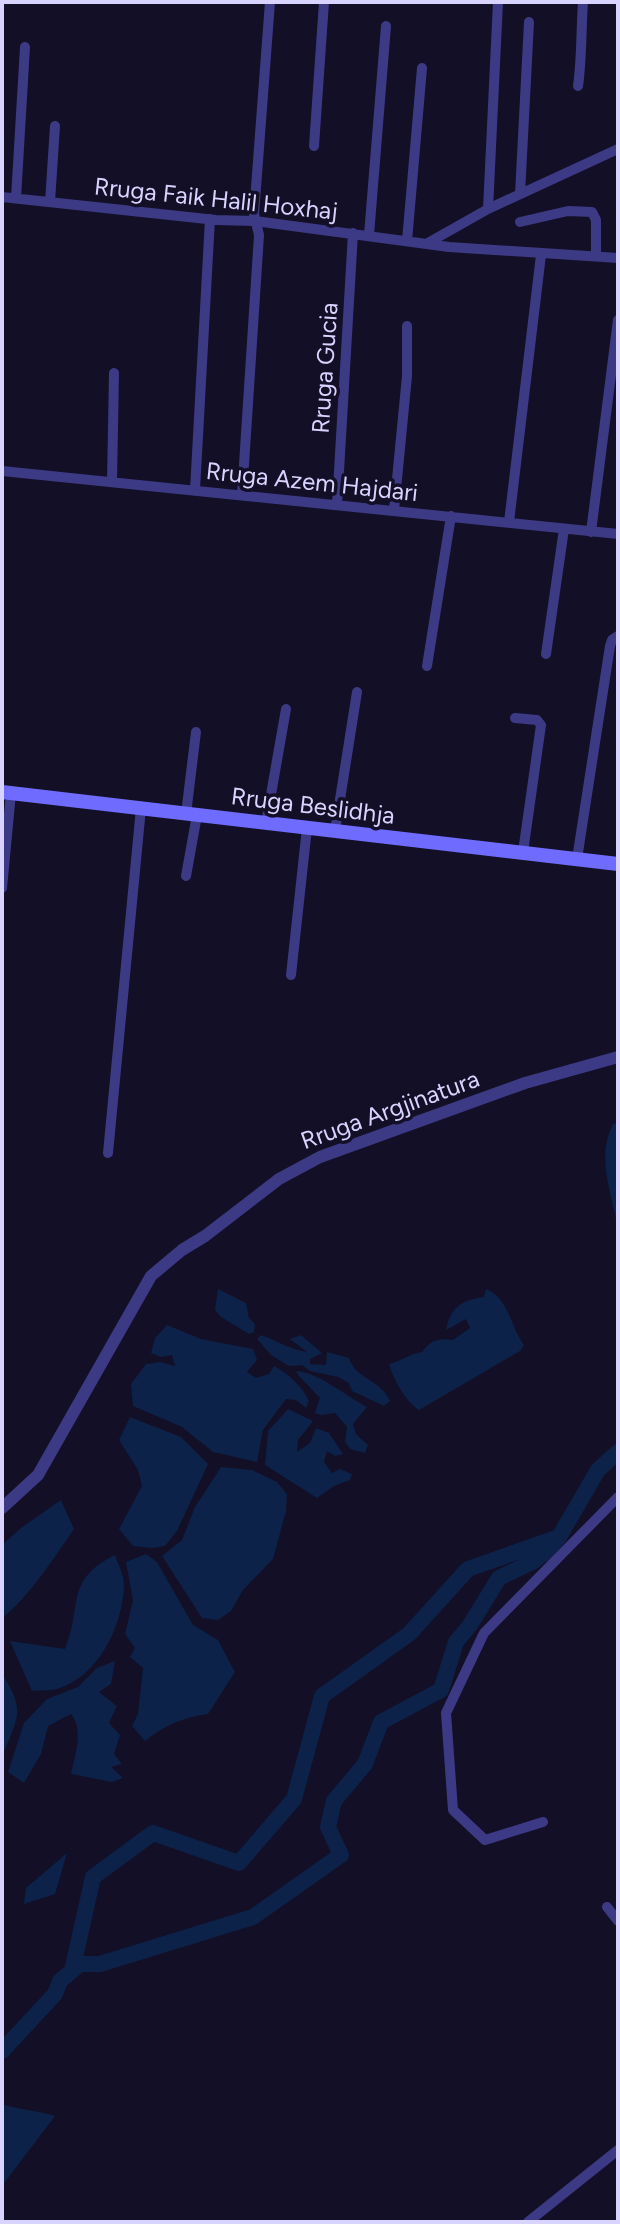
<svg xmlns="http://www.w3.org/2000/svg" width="620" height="2224" font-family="Figtree,sans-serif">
<rect width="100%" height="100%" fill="#130f26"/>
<!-- water -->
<path fill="#0c2248" d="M618,1123v108c-5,-36 -23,-72 -5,-107z
M218,1289l28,14 3,15 6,6 -1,8 -5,2 -28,-17 -6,-7z
M486,1289c23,9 25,39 38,56l-4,6 -101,59c-14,-9 -25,-30 -30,-46 12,-3 20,-10 33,-12 9,-12 16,-14 31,-12l17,-12 -4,-9 -20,11c4,-22 15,-30 38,-33z
M167,1325l34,14 52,10 4,11 -10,12 9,6 13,-4 5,-8c15,8 28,20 35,35l-3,7 -10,-8 -10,-1 -23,31 -6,32 -44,-10 -31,-25 -49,-21 -2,-22 15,-20 15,-2 14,4 -3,-11 -11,2 -10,-4 4,-15z
M261,1335c17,6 28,14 46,17l-17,-13 11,-4 21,18 -12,6v5l16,1 1,-13 22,6c7,22 32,21 41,43l-6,5 -32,-15 -3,-8 -11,-6 -28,-6 -8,-6 -13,1 -18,-11 -14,-16z
M296,1371c24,2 50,25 71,36l-14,17 3,10 12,11 -3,8 -15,-4 -5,-7 2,-15 -12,-14 -14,2 -6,-2 5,-15 -21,-22z
M288,1409l25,12 -15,19 -1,12 13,-9 6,-15 13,5 14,21 -8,2 -8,-5 -3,11 8,11 8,-4 12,5 -2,6 -16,6 -17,12 -52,-33 3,-34z
M130,1417l51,20 27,27 -31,67 -12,15 -13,2 -19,-2 -14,-17 23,-43 -4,-16 -19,-30z
M221,1467l31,3 25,12 10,12 -1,17 -13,48 -30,31 -12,21 -13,9 -16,-2 -40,-62 20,-16 13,-33z
M61,1500l13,29c-18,26 -47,71 -72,89v-73l19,-17z
M146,1554l11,8 36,63 25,15 17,32 -27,42c-24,3 -45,12 -63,27l-13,-15 6,-12 5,-46 -13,-11 5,-9 -10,-14 8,-34 -7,-38z
M115,1555c3,9 9,20 9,30 -1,41 -26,92 -67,104 -8,2 -17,1 -25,2l-22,-50 55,8c18,-43 -1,-69 50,-94z
M115,1661l-4,23 -12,8 18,14 -8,17 11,12 -6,19 8,10 -11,3 12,11 -11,4 -41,-8c4,-19 13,-44 0,-60l-23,12 -7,28 -17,29 -16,-11 16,-49 23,-24 31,-12 19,-19z
M2,1674c24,36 16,44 0,82z
M67,1853l-12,41 -31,10 2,-16z
M2,2104c17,6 35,6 53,12l-53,70z"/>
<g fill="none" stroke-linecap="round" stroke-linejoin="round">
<!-- river -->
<path stroke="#0c2248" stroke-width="16" d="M72,1971l21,-94 60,-44 86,30 55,-64 28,-103 87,-62 59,-65 85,-30
M2,2051l53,-57 5,-13 20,-17h20l153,-47 88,-62 -13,-28 6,-26 31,-37 16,-42 60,-32 15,-48 14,-17 29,-47 35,-17 14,-11 11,-13 39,-67 20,-18"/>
<!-- minor -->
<path stroke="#3d3a85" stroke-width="10" d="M578,86c4,-28 3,-56 5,-84
M314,146l10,-144
M520,194l9,-172
M2,197l214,23 39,1 194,26 169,11
M16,198l9,-151
M50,202l5,-76
M488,209l10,-207
M520,222l48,-11 24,1 4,8v36
M369,235l17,-209
M407,241l15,-173
M426,244l62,-35 130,-60
M2,471l616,63
M112,482l2,-109
M195,490l15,-271
M242,495l17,-260 -5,-21 16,-212
M337,505l16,-272
M394,510l13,-134v-50
M509,522l32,-267
M591,532l27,-212
M546,654l18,-125
M427,666l24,-150
M515,718l22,2 4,5 -18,127
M186,814l10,-82
M266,823l20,-114
M335,831l22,-139
M577,859l33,-213 2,-6 6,-4
M186,876l11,-61
M2,888l9,-95
M291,975l16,-147
M108,1153l33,-345
M543,1822l-58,18 -32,-30 -7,-97 38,-80 134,-136
M607,1907l11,14
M528,2222l90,-72"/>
<!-- tertiary -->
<path stroke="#3d3a85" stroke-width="12" d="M2,1508l36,-33 113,-199 31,-26 23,-14 74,-57 41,-22 205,-74 93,-26"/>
<!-- secondary -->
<path stroke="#6f6bff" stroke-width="14" d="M2,792l616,72"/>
</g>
<g text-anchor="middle" stroke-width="7" stroke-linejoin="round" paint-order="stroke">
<!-- street labels -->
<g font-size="24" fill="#d9d4ff" stroke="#130f26">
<text transform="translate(216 199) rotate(6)" y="8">Rruga Faik Halil Hoxhaj</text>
<text transform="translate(325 368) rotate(-86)" y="8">Rruga Gucia</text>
<text transform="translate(312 482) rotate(6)" y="8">Rruga Azem Hajdari</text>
<text transform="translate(313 806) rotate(7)" y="8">Rruga Beslidhja</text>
<text transform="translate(390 1110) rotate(-20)" y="8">Rruga Argjinatura</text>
</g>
</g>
<!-- border -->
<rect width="620" height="2224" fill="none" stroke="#d9d4ff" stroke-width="8"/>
</svg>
